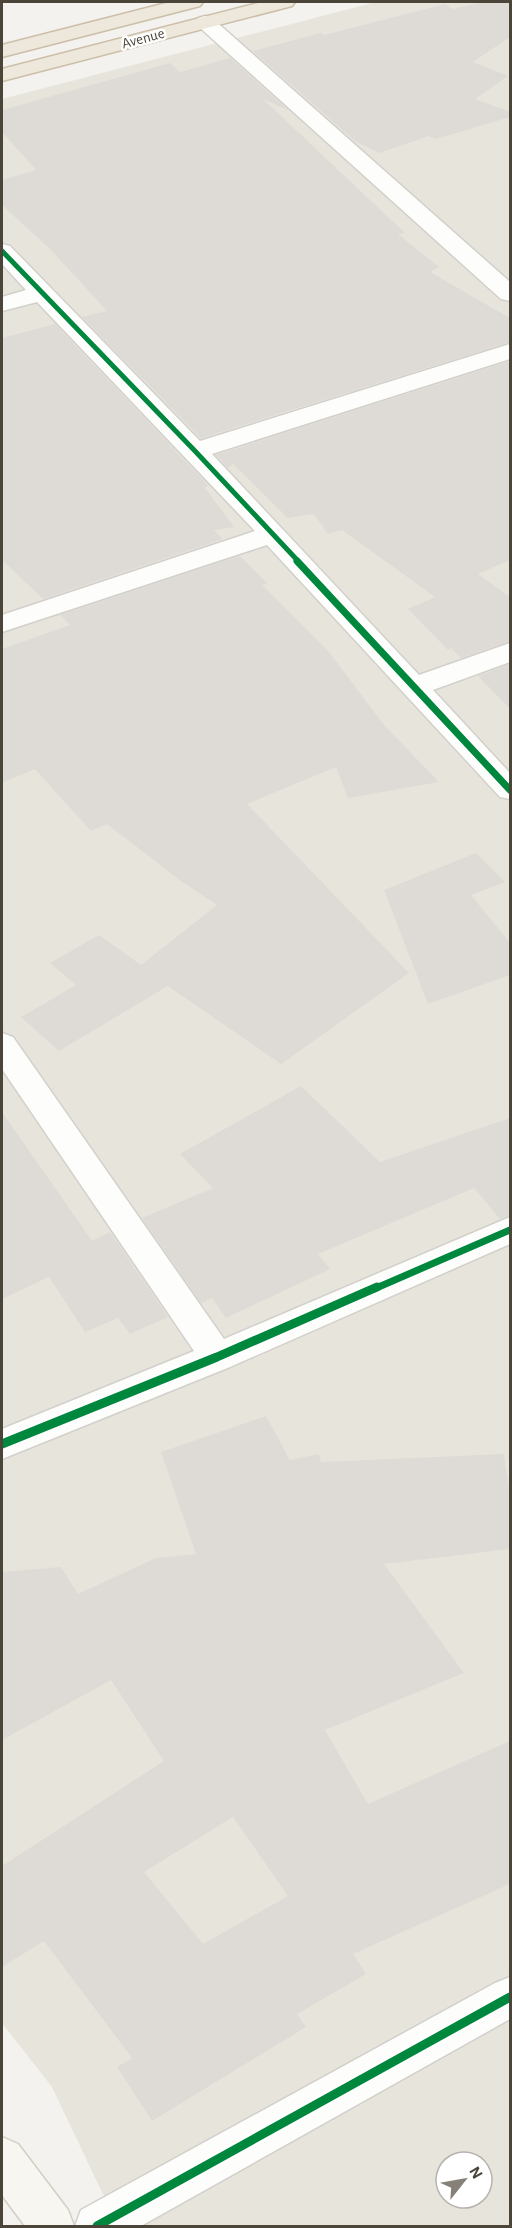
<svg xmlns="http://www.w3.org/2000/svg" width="512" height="2228" font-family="'Alegreya Sans',sans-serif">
<rect width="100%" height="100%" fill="#f4f2ee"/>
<!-- residential -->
<path fill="#e7e4dc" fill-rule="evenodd" d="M376,2h134v2224h-392l-66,-139 -50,-64v-1924zM446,2162h36v36h-36z"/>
<!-- building -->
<path fill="#dedbd6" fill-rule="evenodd" d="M483,2h27v35l-37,25 35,14 -33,23 35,13v5l-74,22 -7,-3 -50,17 -24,-12 -102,-90 68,-18 3,2 121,-31 8,5z
M230,58l58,52 -25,-11 142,134 -7,1 41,33 -9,5 80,46v24l-309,96 -119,-121 25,-6 -55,-60 -50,-46v-25l34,-10 -34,-38v-22l168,-47 10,9z
M55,324l153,161 -3,3 29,39 -20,3 9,9 -180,60 -41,-39v-222z
M510,361v199l-32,14 32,23v44l-49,17 -10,-10 -3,2 -40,-41 27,-12 -93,-67 -14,4 -14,-20 -26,4 -55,-54 -5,4 -12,-13z
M240,556l27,27 -5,2 67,67 55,73 55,57 -91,16 -12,-31 -89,37 162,169 -128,91 -113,-78 -109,65 -38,-34 55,-32 -26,-22 49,-28 42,30 76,-60 -36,-24 -74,-57 -16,7 -56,-62 -33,14v-134l68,-24 -10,-10z
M510,664v45l-32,-33z
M476,853l29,29 -34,13 39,48v32l-82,29 -44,-114z
M301,1086l79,76 130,-44v97l-10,4 -26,-31 -156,66 12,15 -104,49 -14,-20 -11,5 -59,-85 71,-30 -33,-34z
M2,1112l90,129 18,-9 58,85 -38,17 -12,-16 -33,14 -36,-55 -47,22z
M266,1416l24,44 29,-6 2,8 183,-8 6,43v52l-126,15 80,109 -139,57 43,74 142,-63v143l-157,70 13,20 -69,40 9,13 -154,94 -35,-54 15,-9 -88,-117 -42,26v-101l162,-105 -53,-81 -109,60v-168l59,-5 17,27 78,-36 40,-4 -35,-102zM233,1817l55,79 -85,48 -59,-72z"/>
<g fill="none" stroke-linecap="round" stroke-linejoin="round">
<!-- street casing -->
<g stroke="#d2d0cb" stroke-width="3">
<path id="street" d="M205,16l7,2 298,264v19l-9,-2 -303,-273 -4,-4 4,-4z
M2,244l8,2 190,195 310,-97v15l-298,95 207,221 91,-32v19l-77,28 77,83v26l-10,-2 -233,-252 -265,87v-17l253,-84 -218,-229 -35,9v-14l24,-7 -24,-26z
M2,1033l11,4 211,302 286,-122v27l-280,123 -228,92v-30l192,-78 -192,-282z
M510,1977v42l-369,207h-66l6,-16 414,-227z"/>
</g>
<!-- secondary casing -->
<g stroke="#d3cfc5" stroke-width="3">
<path id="secondary" d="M2,2137l16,7 50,66 6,16h-49l-23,-31z"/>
</g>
<!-- highway casing -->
<g stroke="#ccbfa9" stroke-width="3">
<path id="highway" d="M170,2h33l-3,4 -198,51v-12z
M262,2h33l-3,4 -290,75v-12z"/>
</g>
<!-- street -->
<use href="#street" fill="#fdfdfc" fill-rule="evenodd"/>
<!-- secondary -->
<use href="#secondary" fill="#f7f6f1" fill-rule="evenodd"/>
<!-- highway -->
<use href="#highway" fill="#ede8db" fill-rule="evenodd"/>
<!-- cycleway-far2 casing -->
<g stroke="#fff" stroke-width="8">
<path id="cycleway-far2" d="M2,251l193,200 104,111"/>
</g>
<!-- cycleway-far1 casing -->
<g stroke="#fff" stroke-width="10">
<path id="cycleway-far1" d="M297,561l213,229
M374,1289l136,-59"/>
</g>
<!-- cycleway casing -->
<g stroke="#fff" stroke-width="13">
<path id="cycleway" d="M2,1444l215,-87 160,-70
M97,2226l413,-229"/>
</g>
<!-- cycleway-far2 -->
<use href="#cycleway-far2" stroke="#00873e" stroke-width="5"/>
<!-- cycleway-far1 -->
<use href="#cycleway-far1" stroke="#00873e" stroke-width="7"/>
<!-- cycleway -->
<use href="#cycleway" stroke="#00873e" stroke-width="9"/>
</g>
<g text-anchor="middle" stroke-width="5" stroke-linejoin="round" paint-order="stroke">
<!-- far-street labels -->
<g font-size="15" fill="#4b4439" stroke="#fff">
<text transform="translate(143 38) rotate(-15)" y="5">Avenue</text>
</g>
</g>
<!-- border -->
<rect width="512" height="2228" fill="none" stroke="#4b4439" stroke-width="6"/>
<!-- north arrow -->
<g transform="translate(464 2180) rotate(59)"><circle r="28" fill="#ffffff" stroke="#b7b4b0" stroke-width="1.5"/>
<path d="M0-4.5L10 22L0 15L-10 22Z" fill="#868178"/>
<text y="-9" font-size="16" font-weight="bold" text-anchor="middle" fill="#4b4439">N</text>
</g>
</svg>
